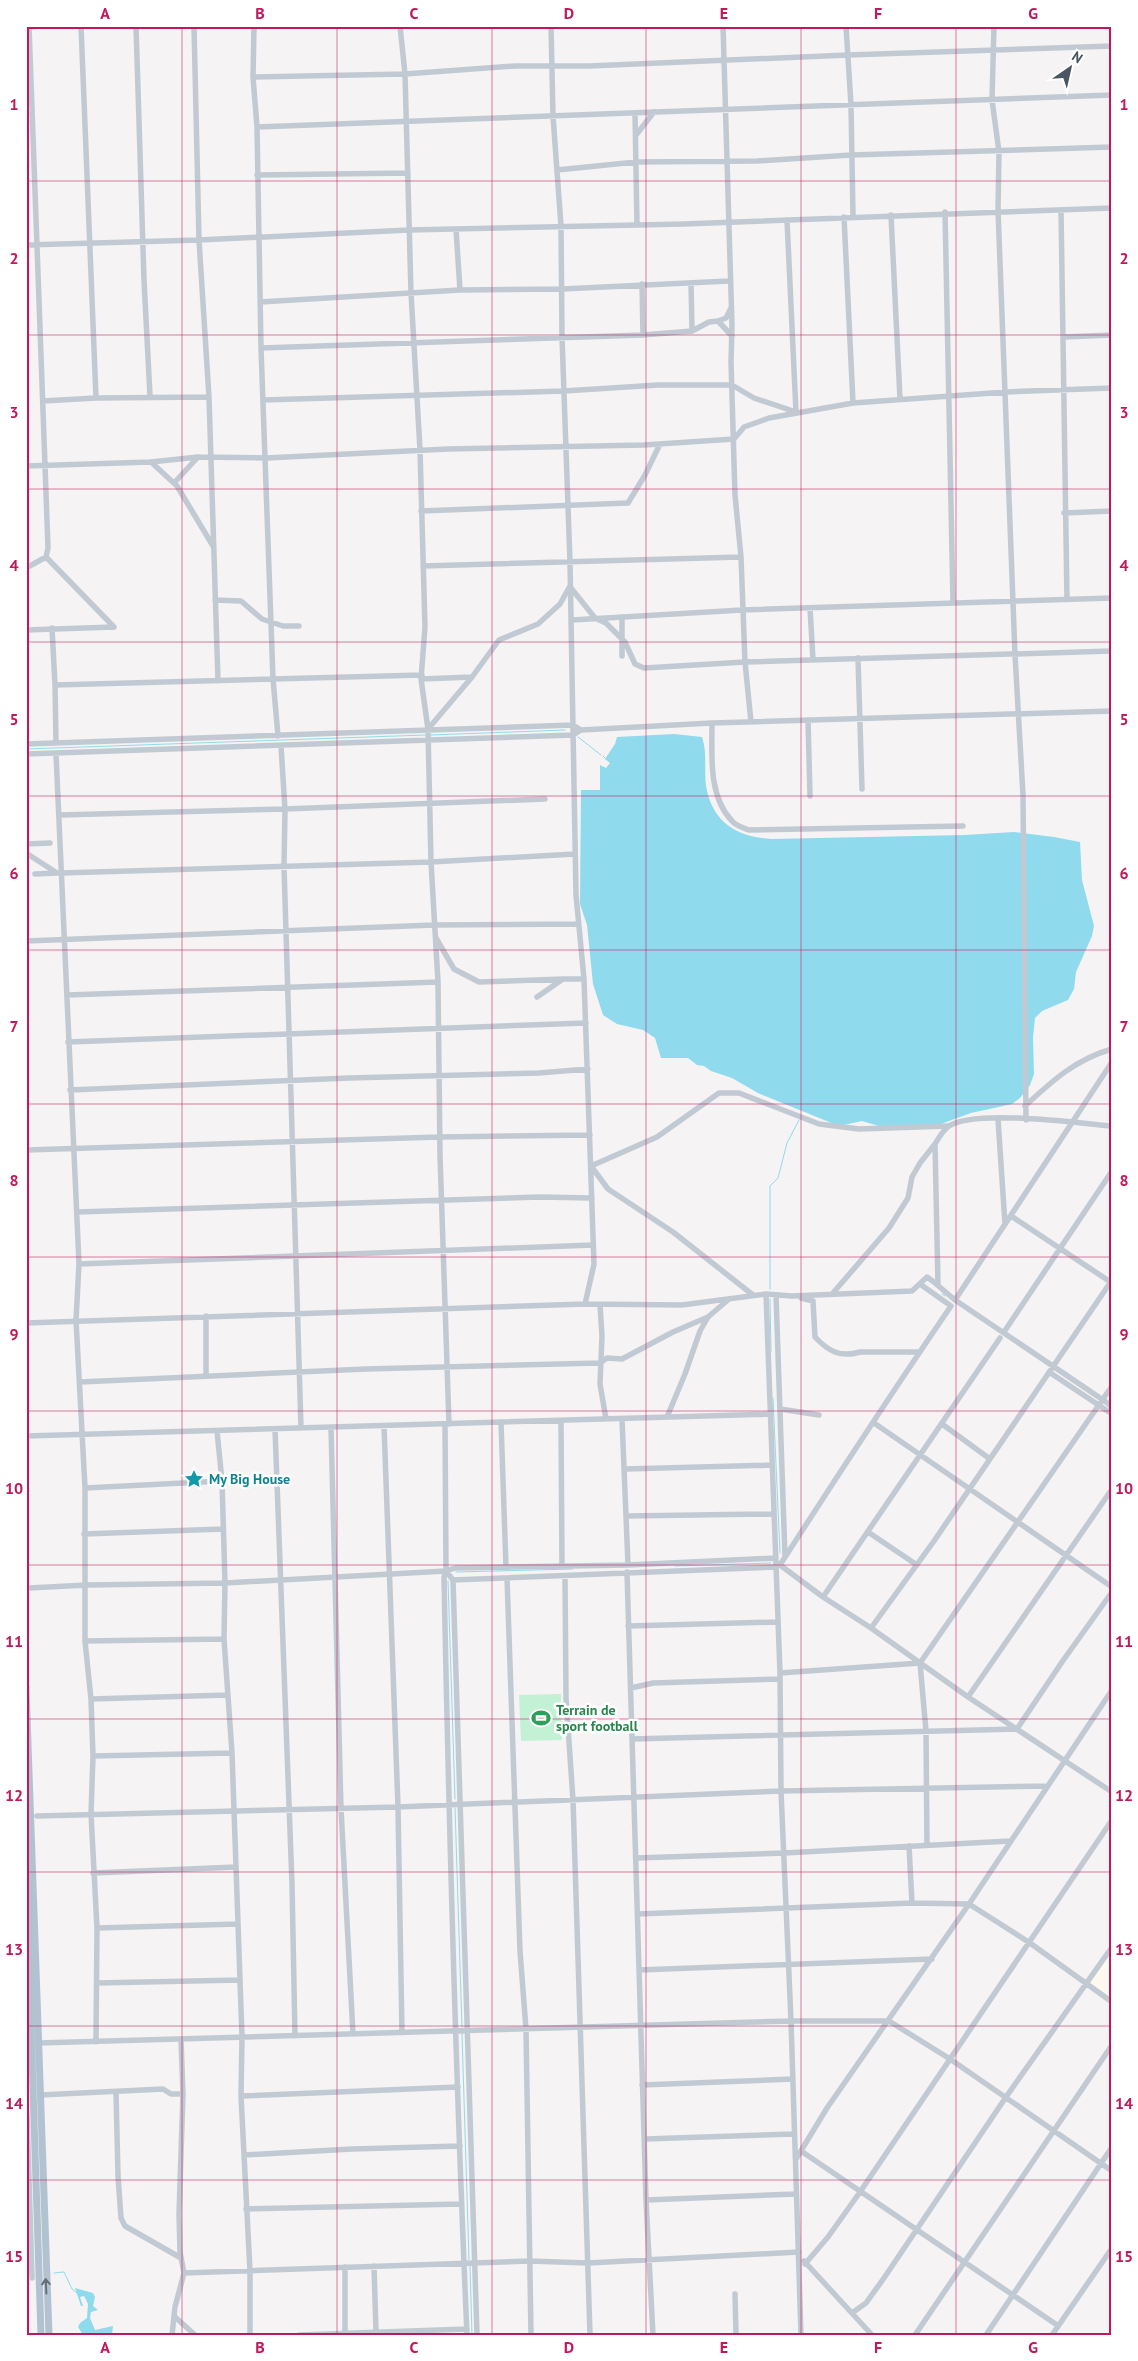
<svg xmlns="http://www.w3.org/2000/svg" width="1138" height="2361" font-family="'PT Sans',sans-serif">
<rect width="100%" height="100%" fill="#f5f3f3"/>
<!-- commercial -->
<path fill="#fdf9ef" d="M1112,1951v49l-23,-16z"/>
<!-- green -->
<path fill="#c3f1d5" d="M561,1694l1,46 -41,1 -2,-46z"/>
<!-- water -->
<path fill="#90daee" d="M674,734l28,3c6,17 1,36 5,54 8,34 33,46 64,48l194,-4 49,-3 40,5 26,5 2,38 12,46 -2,10 -16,36 -2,17 -6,11 -26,11 -7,7 -2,19 1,37 -4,11 -10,13 -8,6 -41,9 -33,12 -59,1 -17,-5 -23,5 -81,-33 -26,-15 -21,-7 -7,-5 -7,-1 -9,-7h-27l-6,-20 -12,-8 -26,-6 -14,-9 -10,-31 -6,-59 -7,-21 1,-114h19v-25l6,3 4,-5 -5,-4 10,-15 2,-7z
M75,2288l18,5 2,4 -2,9 5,4 -7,2 -1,6 5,12 18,-4 -1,8 -29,1 -5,-8 2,-4 7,-5 1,-14 -4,-8 -4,1 3,9h-2z"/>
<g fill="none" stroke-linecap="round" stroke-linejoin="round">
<!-- stream -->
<path stroke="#90daee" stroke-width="1" d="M431,735l134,-5
M578,737l23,18
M26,749l399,-14
M603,756l2,2
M770,1289v-103l8,-8 9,-35 12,-23
M942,1294l3,2
M770,1299l1,52
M773,1398l7,155
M1107,1406l5,4
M675,1566l96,-3
M456,1572l117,-3
M448,1581l7,218
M455,1808l7,219
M462,2034l7,226
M470,2266l2,69
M54,2273l10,-1 8,17 5,4"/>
<!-- minor -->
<path stroke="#c1cad2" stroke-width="5.5" d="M81,26l15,372 113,-1
M136,26l8,254 6,116
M194,26l5,214 10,157 9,284
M254,26l-1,51 4,50 4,221 12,331 5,57
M400,26l5,48 6,219 9,157 5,177 -4,52 7,50 3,133 7,120 2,173 9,269
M551,26l2,90 8,110 1,111 8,225 6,333 8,84 10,285 -9,40
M723,26l9,300 -1,36 4,133 6,62 4,105 6,60
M846,26l5,79 2,111
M994,26l-2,74 7,52 -1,58 17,445 8,140 3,325
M26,27l16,-1
M253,77l152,-3 110,-8h74l259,-11 264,-9
M635,113l2,112
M257,127l855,-32
M636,135l18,-23
M557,170l79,-8 121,-1 94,-6 261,-8
M257,175l151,-2
M1061,210l6,390
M945,212l8,390
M891,215l9,184
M844,217l9,186
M456,229l4,61
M26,245l173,-5 210,-10 275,-6 428,-16
M691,283l1,48
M642,284l1,51
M260,302l200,-12 102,-1 167,-8
M718,321l8,-3 5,-10
M1063,337l49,-2
M261,348l382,-13 49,-4 17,-9 9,-1 14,15
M263,400l301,-9 94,-6h74l22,13 42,14 -9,-192
M43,401l53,-3
M151,462l26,24 36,60
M26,466l125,-4 47,-5 68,1 182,-9 196,-4 90,-6 10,-12 25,-9 84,-15 153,-11 106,-4
M174,483l24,-26
M421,511l207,-8 17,-28 15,-31
M1064,513l48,-2
M46,557l68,70
M423,566l318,-9
M26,568l20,-11 2,-9 -19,-522
M571,588l24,30 11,5 19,19 10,22 9,4 101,-6 367,-11
M215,600l26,1 21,18 21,7h16
M810,608l3,52
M622,617v39
M572,620l170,-10 370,-12
M52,628l3,57 1,58
M26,630l88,-3
M858,658l4,131
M421,679l51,-2
M55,685l367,-10
M808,720l2,76
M712,723c0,32 -4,73 20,98 4,5 12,7 17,9l214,-4
M428,729l44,-52 27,-37 39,-16 22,-20 10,-18
M581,730l131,-7 400,-12
M26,744l547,-19 8,5 -8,5 -547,19
M281,746l4,63 -1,57 17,562
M56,754l23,510 -3,56 9,168v153l6,58 2,57 -2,58 6,114 -1,114
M60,815l225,-6 260,-10
M26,844l24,-1
M26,853l31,20h4l370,-11 144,-8
M35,874l22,-1
M436,938l18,31 25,13 84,-3
M26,941l408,-16 144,-1
M67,995l371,-13
M537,997l26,-18h21
M68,1042l518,-19
M70,1090l279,-12 190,-5 49,-4
M1025,1106c27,-25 51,-47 87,-57
M998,1119l7,105
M26,1150l413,-13 151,-2
M77,1212l463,-15 52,1
M1011,1216l101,67
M79,1264l514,-19
M935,1283l20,17 157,106
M833,1293l56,-65 19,-30 4,-21 8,-14 15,-19
M766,1294l14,379 1,118 10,230 10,314
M753,1295l-80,-63 -65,-43 -17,-23 66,-29 62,-44h20l80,31 40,5 89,-3
M776,1295l9,262
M801,1298l12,3 2,36c13,14 25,21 45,15h60
M955,1300l157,-238
M600,1305l2,31 -2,48 6,35
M26,1323l559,-19 97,1 84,-11 26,2 120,-5 15,-14 11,8 -3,-141c3,-5 8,-14 14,-18 26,-17 129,-3 163,0
M1004,1332l108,-161
M1049,1372l63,42
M206,1376v-60
M80,1382l286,-13 234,-6 7,-5 15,1 51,-27 35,-15 21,-18
M780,1409l39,6
M667,1417l18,-43 15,-43 8,-14
M622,1419l6,146
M501,1422l5,145
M561,1422l1,144
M874,1423l238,164
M445,1424l1,147 -2,6c5,252 12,505 23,758
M942,1424l48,35
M384,1426l14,381 4,226
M331,1428l10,381 12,225
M275,1429l17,455 3,152
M217,1431l5,50 3,102 -1,56 8,114 10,284 -1,59 9,175v64
M26,1436l743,-22
M625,1469l147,-4
M85,1488l137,-7
M627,1516l146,-2
M868,1532l49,33
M84,1534l139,-5
M776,1562l47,35 48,31 97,69 144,95
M780,1565c56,-87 113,-174 171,-259l-31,-22
M446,1571l9,-3 173,-3 148,-7
M627,1572l19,628 7,135
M565,1577l1,121 7,102 17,535
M507,1578l13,373 6,78 5,306
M453,1580l24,755
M29,1588l58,-3 138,-2 221,-12 7,9 323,-13
M823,1597l177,-259
M628,1626l150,-4
M871,1628l63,-87 178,-261
M85,1641l139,-2
M780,1673l140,-10
M631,1688l22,-5 127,-4
M968,1697l144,-208
M91,1699l137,-4
M632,1739l385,-10 45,-67 50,-70
M93,1756l139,-3
M37,1816l361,-9 383,-16 266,-5
M927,1845l-1,-114 -6,-68 192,-277
M909,1846l3,57
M636,1858l148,-5 226,-12
M93,1873l143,-6
M638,1914l274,-11 57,1 61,39 82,59
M97,1928l141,-4
M639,1970l293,-11
M97,1983l143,-3
M38,2043l753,-22h98l61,38 162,112
M642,2085l151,-6
M116,2092l2,84 3,42 4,8 56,32
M40,2095l123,-6 8,5h12
M241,2096l217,-9
M27,2114l5,164
M645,2139l149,-5
M801,2151l256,174
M244,2155l108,-6 108,-3
M796,2159l31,-51 142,-204 143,-214
M646,2200l150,-6
M246,2209l215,-5
M804,2261l68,74
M805,2264l23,-27 32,-45 252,-372
M374,2266l2,66
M345,2267v65
M184,2273l345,-12 59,2 211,-11
M735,2294l1,41
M852,2313l14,-10 18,-25 122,-181 106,-150
M174,2316l21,19
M172,2335l3,-28 9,-34 -4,-21 -1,-38 4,-120 -2,-55
M299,2335l168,-6
M915,2335l197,-290
M986,2335l126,-188
M1052,2335l60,-87"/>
<!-- major -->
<path stroke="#b3c2d1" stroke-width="7" d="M26,1688l23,647
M26,1873l15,462"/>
</g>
<!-- one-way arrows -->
<defs><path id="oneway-shaft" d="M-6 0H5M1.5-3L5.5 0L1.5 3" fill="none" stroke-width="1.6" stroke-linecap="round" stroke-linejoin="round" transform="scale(1.25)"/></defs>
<use stroke="#64717d" href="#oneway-shaft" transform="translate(46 2286) rotate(-93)"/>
<!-- grid -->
<path fill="none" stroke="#c2185b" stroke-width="1" stroke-opacity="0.55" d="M182,26v2309M337,26v2309M492,26v2309M646,26v2309M801,26v2309M956,26v2309M26,181h1086M26,335h1086M26,489h1086M26,642h1086M26,796h1086M26,950h1086M26,1104h1086M26,1257h1086M26,1411h1086M26,1565h1086M26,1719h1086M26,1872h1086M26,2026h1086M26,2180h1086"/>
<!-- icons -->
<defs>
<g id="sight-bare" transform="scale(1.5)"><path d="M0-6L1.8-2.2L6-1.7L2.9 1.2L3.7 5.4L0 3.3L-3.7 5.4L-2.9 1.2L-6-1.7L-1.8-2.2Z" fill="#0f9aa8" stroke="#fff" stroke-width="2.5" paint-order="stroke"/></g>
<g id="stadium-bare" transform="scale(1.5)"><path d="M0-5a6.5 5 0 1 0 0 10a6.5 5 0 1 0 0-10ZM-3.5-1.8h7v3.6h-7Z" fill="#2e9e5b" stroke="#fff" stroke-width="2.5" paint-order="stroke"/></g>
</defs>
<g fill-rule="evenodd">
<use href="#sight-bare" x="194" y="1479"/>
<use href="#stadium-bare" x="541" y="1718"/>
</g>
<g text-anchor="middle" stroke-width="5" stroke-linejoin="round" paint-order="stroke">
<!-- culture labels -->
<g font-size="14" font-weight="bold" fill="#0d838f" stroke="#fff" text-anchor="start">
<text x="209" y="1484">My Big House</text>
</g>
<!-- leisure labels -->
<g font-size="14" font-weight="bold" fill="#27864d" stroke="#fff" text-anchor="start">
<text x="556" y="1715">Terrain de<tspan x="556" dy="16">sport football</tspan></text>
</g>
</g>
<!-- border -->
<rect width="1138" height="2361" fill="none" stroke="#ffffff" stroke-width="55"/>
<!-- north arrow -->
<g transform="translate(1070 68) rotate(34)" stroke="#ffffff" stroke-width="4" paint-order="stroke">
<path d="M0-4L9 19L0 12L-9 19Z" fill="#4a5661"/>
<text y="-8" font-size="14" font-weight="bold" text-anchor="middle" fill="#4a5661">N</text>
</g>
<rect x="28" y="28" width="1082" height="2306" fill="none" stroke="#c2185b" stroke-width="2"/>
<g font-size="16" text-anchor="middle" font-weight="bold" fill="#c2185b">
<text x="105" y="19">A</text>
<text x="260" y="19">B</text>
<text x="414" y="19">C</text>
<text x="569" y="19">D</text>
<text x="724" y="19">E</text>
<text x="878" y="19">F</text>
<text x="1033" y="19">G</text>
<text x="14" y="110">1</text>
<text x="1124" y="110">1</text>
<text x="14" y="264">2</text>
<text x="1124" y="264">2</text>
<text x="14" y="418">3</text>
<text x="1124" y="418">3</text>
<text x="14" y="571">4</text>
<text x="1124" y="571">4</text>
<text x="14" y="725">5</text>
<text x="1124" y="725">5</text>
<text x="14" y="879">6</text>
<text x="1124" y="879">6</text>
<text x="14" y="1032">7</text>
<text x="1124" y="1032">7</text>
<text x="14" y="1186">8</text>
<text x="1124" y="1186">8</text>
<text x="14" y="1340">9</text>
<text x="1124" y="1340">9</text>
<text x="14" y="1494">10</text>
<text x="1124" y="1494">10</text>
<text x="14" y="1647">11</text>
<text x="1124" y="1647">11</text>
<text x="14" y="1801">12</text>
<text x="1124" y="1801">12</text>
<text x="14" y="1955">13</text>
<text x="1124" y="1955">13</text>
<text x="14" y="2109">14</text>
<text x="1124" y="2109">14</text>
<text x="14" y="2262">15</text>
<text x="1124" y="2262">15</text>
<text x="105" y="2353">A</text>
<text x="260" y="2353">B</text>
<text x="414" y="2353">C</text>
<text x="569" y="2353">D</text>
<text x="724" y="2353">E</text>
<text x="878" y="2353">F</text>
<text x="1033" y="2353">G</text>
</g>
</svg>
